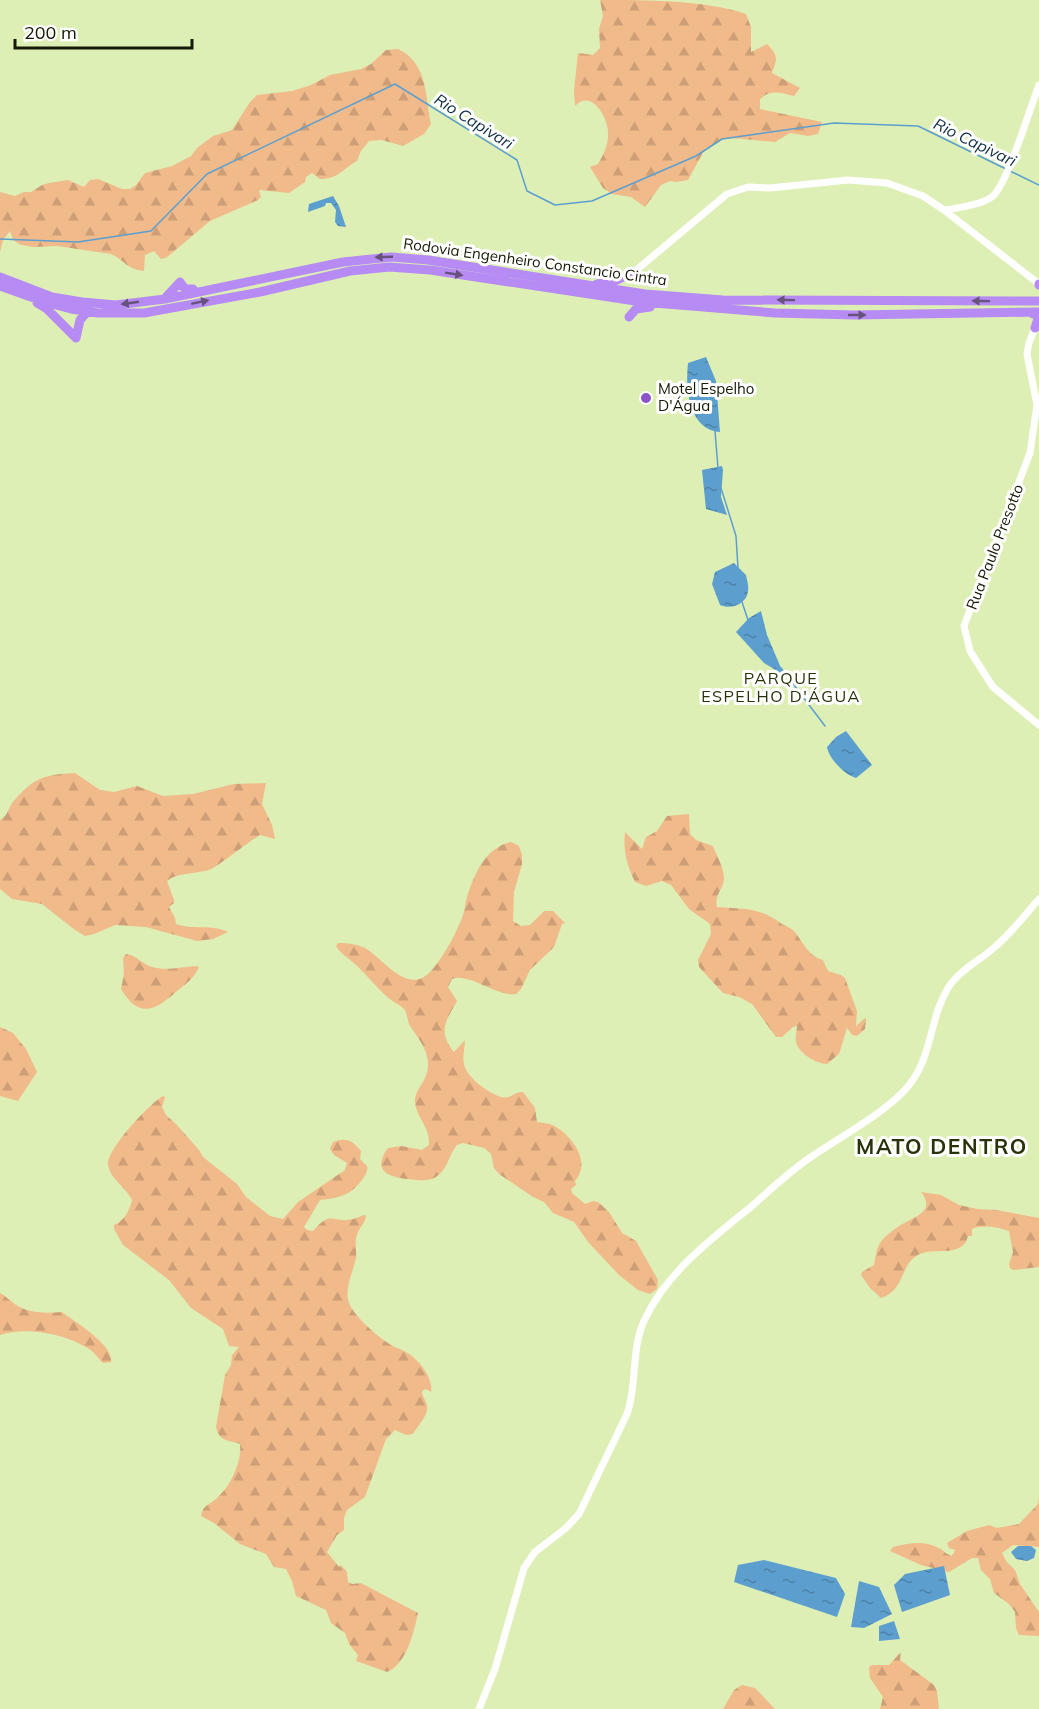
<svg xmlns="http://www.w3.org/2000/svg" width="1039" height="1709" font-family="Mulish,sans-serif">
<defs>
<pattern id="forest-firs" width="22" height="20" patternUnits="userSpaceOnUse" patternTransform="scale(1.5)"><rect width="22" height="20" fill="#f1ba8a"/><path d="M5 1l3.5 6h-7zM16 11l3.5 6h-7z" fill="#ce9f76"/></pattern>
<pattern id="water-ripples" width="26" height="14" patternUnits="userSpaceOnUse" patternTransform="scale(1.5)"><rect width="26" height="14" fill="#5c9fcf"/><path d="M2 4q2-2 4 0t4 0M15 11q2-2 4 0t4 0" fill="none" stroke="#4b81a6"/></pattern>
</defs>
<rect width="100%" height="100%" fill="#ddefb5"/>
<!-- forest -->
<path fill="url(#forest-firs)" d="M600,0c45,0 106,0 146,14l5,13v25l16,-8c12,12 10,15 5,29l28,15 -6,8c-14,-3 -23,-7 -34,3v10l62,13 -4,12 -10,2 -18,-3 -15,9 -44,-4 -9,2 -17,9 -17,31 -12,2 -6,-1 -9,4 -16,22 -14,-10 -19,-3 -9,-6 -13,-21 8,-3c6,-10 11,-20 10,-33 -1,-15 -17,-42 -33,-25l-1,-16 4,-37 15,2 7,-7 -1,-19 4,-13z
M398,49c30,14 27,47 33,75l-7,10 -21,12 -21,-6 -13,1 -8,10 -4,10c-15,8 -18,18 -37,18l-8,-6 -6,4 -1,5 -16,11 -29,-3 -1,1 2,6 -3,3 -48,21 -44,37 -5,1 -7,-8 -9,4 -1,16c-18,-2 -18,-10 -33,-17l-54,-8 -23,1 -13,-2 -8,-5 -3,-9 -7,9 -3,12v-60l15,4 9,-4h7l11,-7 7,-2 19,-3 16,7 6,-7 8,-1 24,10h8l6,-4 9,-12 27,-7 19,-10 6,-8 16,-12 19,-6 18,-28 7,-7 35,-4 19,-6 19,-10 31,-6 10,-5 15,-14z
M75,773l25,17 14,2 23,-6 26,10 30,-2 41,-10 32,-1 -4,21 10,21 3,14 -15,-4c-16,10 -32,24 -47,33 -13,7 -34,3 -46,13l7,19v3l-5,4 6,11 1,6c16,6 35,0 52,8l-15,7 -16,2 -51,-14 -31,-2 -21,9 -9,2 -10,-6 -33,-26 -30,-5 -12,-10v-69c8,-4 8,-12 13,-18 21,-25 31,-27 62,-29z
M689,814l1,20 6,6 17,6c4,11 11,21 11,33 -1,11 -10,16 -7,28 25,2 43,0 65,17 4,2 9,4 12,7 9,11 14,25 29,29l5,11 13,4 4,3 12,33 -1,15 9,-8 1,1 -1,10 -8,7 -5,-1 -5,-7 -8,26 -12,10c-11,0 -30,-12 -31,-23 -1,-5 1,-11 1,-15l-4,1 -11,10h-6l-24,-33 -13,-7 -16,-4 -24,-26 -1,-7 13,-26 -1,-10 -21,-15 -18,-24 -9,-4 -16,5 -11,-4c-8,-17 -12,-30 -10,-50l17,17 4,-12 11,-6 10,-15z
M511,842l8,4 3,9v9l-8,28 -1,29 8,5 9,-1 14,-14h9l12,12 -3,1 -8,23 -24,23 -9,19 -5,5c-20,3 -47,-22 -64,-15l-4,8 9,14c-11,20 -20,31 -3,51l11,-12c0,8 -3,16 -1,24 2,13 24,29 37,33 8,3 14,-6 22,-5l12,16 2,14c5,1 11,1 15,3 15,6 35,30 28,47 -1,4 -3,6 -5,9l1,4 -5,4 1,4 13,11 8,-3 5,1 11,10 13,21 14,8 22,39 -1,9 -7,5 -12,-4 -19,-15 -31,-33 -14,-20 -21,-9 -9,-11 -11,-5 -34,-23 -5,-6 -3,-14 -7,-6 -21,-5 -6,2c-8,9 -9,24 -21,32 -8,5 -18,3 -28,2 -21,-2 -36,-9 -20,-31l13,-2 21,4 7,-5c1,-19 -12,-26 -14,-43 -1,-13 14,-21 13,-39 -1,-15 -10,-25 -18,-37 -3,-5 -2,-12 -6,-17 -5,-5 -13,-8 -19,-14 -10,-9 -19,-21 -29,-30 -7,-7 -15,-10 -20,-19l2,-3c8,0 20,1 27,5 18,10 43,49 66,23 12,-13 26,-39 32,-56 2,-6 2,-12 4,-18 7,-23 19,-50 44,-55z
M126,954c11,1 15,10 26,13 13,4 31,0 44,-1l3,1c-4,10 -13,17 -22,24 -22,20 -38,28 -56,-2l3,-15 -1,-16z
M0,1027l13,6 13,16 11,23 -19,29 -18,-5z
M163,1096l2,1 -3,10 4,8 11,10 22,25 4,7 34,27 9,13 24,19 13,3 15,-17 47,-32 2,-7 -13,-8 -4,-6 3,-7c14,-5 19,-2 28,9l-1,8c1,1 7,7 7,7 3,8 -13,24 -19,27 -9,5 -19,6 -28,7l-16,27 3,3 6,1c19,-22 19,-7 40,-12 5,-1 8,-4 13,-4 0,8 -7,12 -9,20 -3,7 0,15 -1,23 -3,14 -12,31 -7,45 5,13 28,33 39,40 5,4 11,5 16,8 13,6 30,27 27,41l-5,-3 -4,2c0,7 4,8 5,15 2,9 -10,21 -14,28l-7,1 -11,-5 -9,9 -21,58 -18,13 -3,8v12l-7,5 -10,17 12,15 2,-2 6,7 1,10 4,2 9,-1 57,30c-4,18 -11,51 -31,59l-31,-11 2,-6 -9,-11 -4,-11 -14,-10 -5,-13 -30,-14 -4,-15 -6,-12 -12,-2 -8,-13 -26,-10 -26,-21 -13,-7c1,-10 8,-11 15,-17 14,-12 26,-36 24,-55 -11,-4 -21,-2 -24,-17l9,-52 6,-10 1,-10 7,-8 -10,-1 -6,-17 -32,-21 -22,-28 -46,-35 -9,-16v-4c10,-4 16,-15 18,-25 -6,-13 -21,-20 -24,-35 -2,-15 42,-62 55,-69z
M921,1192l20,3 18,10 18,4 19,1 43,8v49l-26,3 -3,-2 -1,-4 4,-12 -4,-21c-11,-4 -28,-7 -37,-2v7h-4c-5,22 -32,11 -48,18 -21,9 -13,35 -39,44l-11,-10 -9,-13 1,-3 12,-7c2,-10 2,-18 9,-26 4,-4 10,-9 15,-12 12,-9 40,-14 23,-35z
M0,1293c6,3 10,8 16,12 14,9 30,8 46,7 13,10 52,33 49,50l-8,1c-5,-5 -9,-11 -14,-14 -22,-15 -64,-23 -89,-14z
M1039,1496v51l-26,-2 -11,8 4,8 9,9 5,14 19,28v24l-20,-1 -3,-7 -1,-16 -6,-8 -15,-11 -4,-14 -9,-9 -3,-12h-6l-23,14 -28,-7 -31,-14 3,-4c15,-4 32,-7 46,1 5,3 7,6 13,8l3,-6 -6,-2 -2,-5 20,-12 22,-6 8,3 22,-4 19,-20z
M901,1652l-1,8 34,25 3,6 2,18h-59l3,-12 -13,-19 -1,-11 3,-2h17z
M742,1685l13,3 20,21h-52l11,-19z"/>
<!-- water -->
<path fill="url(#water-ripples)" d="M333,196l6,10 7,21 -8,-1 -3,-4 1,-12 -5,-7h-5l-1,3 -17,6 1,-8z
M706,357l10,24 4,51c-31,-2 -35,-43 -32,-69z
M722,466l1,4 -2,27 6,18 -21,-6 -4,-39z
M734,563l12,12c1,5 3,11 2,16 -1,13 -17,19 -28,14l-8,-21 3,-12z
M761,611l6,24 17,40 -20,-12 -28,-31 13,-14z
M846,731l26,34 -16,13c-11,-3 -27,-19 -29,-31l9,-10z
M1018,1546h13l5,4 -2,8 -7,3 -11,-2 -5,-7z
M764,1560l72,18 9,16 -8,23 -103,-35 4,-17z
M944,1566l6,29 -48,17 -8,-27 11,-11z
M859,1581l20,6 13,27 -28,14 -13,-1z
M894,1621l6,18 -21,2v-15z"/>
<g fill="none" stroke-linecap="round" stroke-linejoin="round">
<!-- stream -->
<path stroke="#5c9fcf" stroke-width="1.5" d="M1010,171l29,14
M0,239l78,3 73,-11 56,-57 188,-90 122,76 10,31 28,14 37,-4 104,-45 26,-17 112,-16 84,3 88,43
M715,431l3,37
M721,488l15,48 2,32
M742,602l6,18
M781,668l44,58"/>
<!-- tertiary -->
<path stroke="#fff" stroke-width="7" d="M944,210c13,-2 39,-5 49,-14 15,-14 37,-88 46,-111
M634,272l93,-78 21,-7 22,1 78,-8 39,3 36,13 21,14 95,74
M1035,328l-6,15 -2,11 10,51 -7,48 -66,173 6,25 23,36 46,38
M479,1709l16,-40 29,-101 11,-16 31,-24 13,-14 48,-100c11,-31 3,-67 19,-97 22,-46 68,-80 106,-111 19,-17 38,-35 59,-49 32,-22 66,-39 93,-66 29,-30 24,-70 44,-103 11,-18 33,-28 48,-42 16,-14 29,-31 43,-47"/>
<!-- motorway -->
<path stroke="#b78bf4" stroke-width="9" d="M0,277l52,20 30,5 34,3 49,-6 178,-37 48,-5 37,3 217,34 78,6 316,1
M597,284l18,-3 19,-9
M1039,284v1
M0,286l45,16 26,7 27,4h46l116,-21 90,-21 39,-4 41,3 212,32 133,11 80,2 184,-3
M166,297l14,-15 5,7h8
M37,303l10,6 29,29
M1031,313l8,3 -4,12
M629,317l7,-8 14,-2
M76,338l4,-18 7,-8"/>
</g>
<!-- one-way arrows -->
<defs><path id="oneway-solid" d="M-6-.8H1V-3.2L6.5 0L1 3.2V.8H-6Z" transform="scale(1.5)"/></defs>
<g fill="#66527c">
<use href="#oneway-solid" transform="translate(384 257) rotate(178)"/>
<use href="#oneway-solid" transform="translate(454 274) rotate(9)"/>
<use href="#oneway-solid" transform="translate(786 300) rotate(-179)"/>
<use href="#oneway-solid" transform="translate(981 301) rotate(-179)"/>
<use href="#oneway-solid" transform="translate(200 302) rotate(-12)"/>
<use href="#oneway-solid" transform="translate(130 303) rotate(172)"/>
<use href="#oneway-solid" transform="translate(857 315)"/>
</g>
<!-- markers -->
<circle fill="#8953ca" stroke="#fff" stroke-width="2" cx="646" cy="398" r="6"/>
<g text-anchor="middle" stroke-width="6" stroke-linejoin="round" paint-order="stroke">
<!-- street labels -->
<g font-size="15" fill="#151a05" stroke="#fff">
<text transform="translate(535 262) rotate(8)" y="5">Rodovia Engenheiro Constancio Cintra</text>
<text transform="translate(995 547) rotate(-69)" y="5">Rua Paulo Presotto</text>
</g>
<!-- poi labels -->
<g font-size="15" fill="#151a05" stroke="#fff" text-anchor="start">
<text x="658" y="394">Motel Espelho<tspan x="658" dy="17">D'Água</tspan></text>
</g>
<!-- water labels -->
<g font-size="16" font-style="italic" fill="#102e43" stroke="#fff">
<text transform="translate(474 121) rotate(32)" y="6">Rio Capivari</text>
<text transform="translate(975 142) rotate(26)" y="6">Rio Capivari</text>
</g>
<!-- neighbourhood labels -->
<g font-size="16" letter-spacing="1.5" fill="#29330a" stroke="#fff">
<text x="781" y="684">PARQUE<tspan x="781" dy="18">ESPELHO D'ÁGUA</tspan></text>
</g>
<!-- district labels -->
<g font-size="21" font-weight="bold" letter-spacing="1.5" fill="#29330a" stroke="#fff">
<text x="942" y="1154">MATO DENTRO</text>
</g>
</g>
<!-- scale -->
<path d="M15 39v9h177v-9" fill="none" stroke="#151a05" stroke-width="3"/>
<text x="24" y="39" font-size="18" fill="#151a05" stroke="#ffffff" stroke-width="4.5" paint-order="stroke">200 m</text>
</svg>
